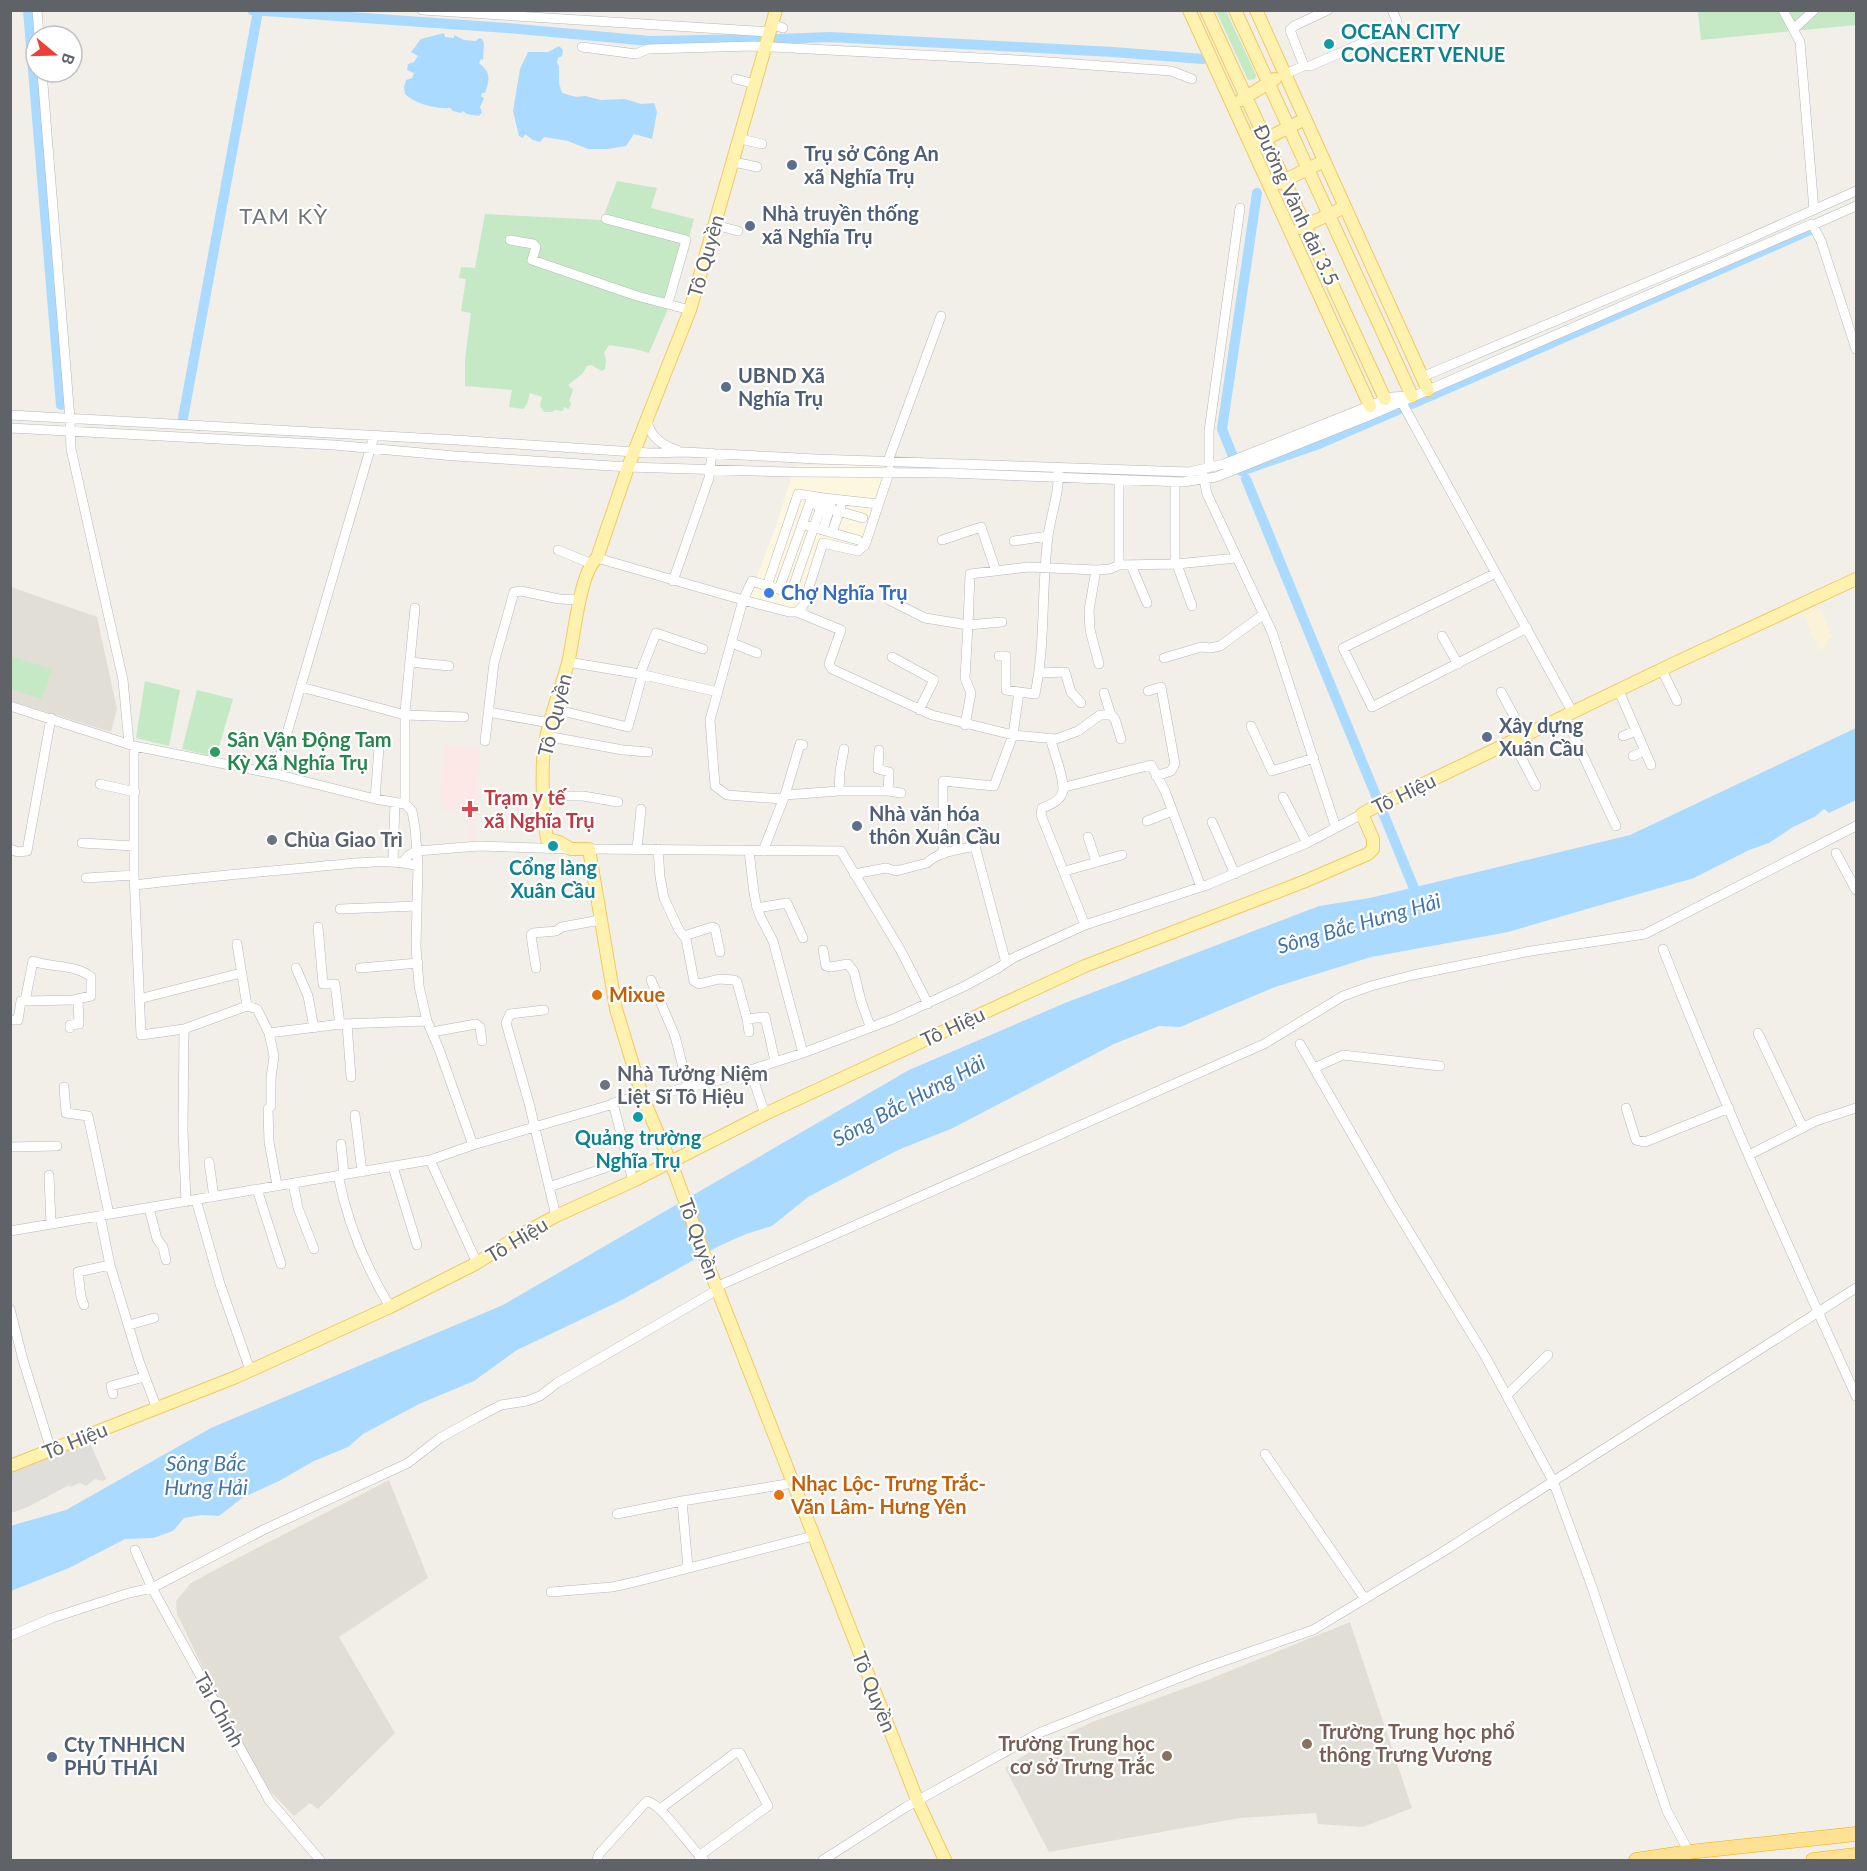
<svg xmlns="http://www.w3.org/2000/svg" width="1867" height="1871" font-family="Lato,sans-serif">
<rect width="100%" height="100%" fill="#f1efe8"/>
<!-- commercial -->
<path fill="#fef7e0" d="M892,464l-34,87 -35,-7 -23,67 -52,-10 29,-78 18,-57z"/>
<!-- industrial -->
<path fill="#e0deda" d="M87,1436l19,43 -4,2 -7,-2 -9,7 -6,-3 -10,4 -1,-2 -41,22 -17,6v-47z"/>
<!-- education -->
<path fill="#e1ded6" d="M11,587l86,30 20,92 -6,23 -100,-31z
M389,1480l39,98 -89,59 56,96 -77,76 -8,-6 -16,13 -24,-25 -42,-70 -51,-107 -1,-13 15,-18 24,-13z
M1350,1622l62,186 -49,19 -45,-3 -2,-11 -76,5 -191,34 -44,-84 26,-17 61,-29 118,-43z"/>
<!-- medical -->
<path fill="#fce8e6" d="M443,746l37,1 -7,96h-3v-26l-3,-6 -26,-1z"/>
<!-- green -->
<path fill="#c5e8c5" d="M1216,11h10l30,64 -1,4 -7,1z
M1698,11h158v14l-155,15z
M617,181l40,7 -6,20 43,11 -24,85 -21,49 -14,-4 -26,-4 -5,8 2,7 -1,9 -3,2 -11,-6 -4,1 -5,8 -14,11 5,5 -4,11 2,2 -2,6 -5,-2 -1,4 -8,-1 -3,2h-8l-4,-6 2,-9 -12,-4 -3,11 -4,5 -14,-2 3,-17 -47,-4v-27l6,-46 -10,-2 5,-32 -7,-1 2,-11 14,1 10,-54 117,6z
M10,656l42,13 -10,30 -31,-10z
M145,681l35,9 -11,56 -33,-8z
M197,690l36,9 -17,58 -34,-8z"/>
<!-- sand -->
<path fill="#fbf3d9" d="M1818,605l15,33h-4l-3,8 -7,4 -17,-38z"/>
<!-- water -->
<path fill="#aadaff" d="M444,33l1,4 9,1v-3l10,5 12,1 3,-3 3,1 2,4 -1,17 -2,-1 -2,4c12,10 11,15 6,30h-3l-1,3 3,2 -4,9 2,5 -3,4 -12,-2 -4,-3 -2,2 -8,-2 -3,-3c-14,1 -35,-4 -45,-14l-1,-7 2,-7 6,-2 2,-5 -7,-3 1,-6 6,-2 4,-6 -7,-4 10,-13z
M559,46l4,4 -1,6 -4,2 -1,5 2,3v17l3,10 14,4 9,-1 16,4 24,-1 16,5 13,-1 3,9 -5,27 -18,-5 -8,12 -19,3h-19l-20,-8 -24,-4 -4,5 -7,-2 -8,-6 -2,4 -4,-2 -6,-25 7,-42 8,-17h20z
M1856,728v72l-27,13 -5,-4 -8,7 -23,11 -24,16 -20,7 -55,28 -186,54 -137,25 -96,30 -95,40 -21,-1 -45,18 -161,84 -55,22 -90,47 -36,29 -26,8 -29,13 -95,53 -105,50 -43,31 -55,23 -56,30 -15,13 -34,14 -35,20 -37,17 -23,18 -18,-1 -17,3 -11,13 -20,7 -28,1 -56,29 -58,23 -1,-65 56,-16 145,-82 292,-123 406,-235 156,-67 254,-97 51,-8 260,-63z"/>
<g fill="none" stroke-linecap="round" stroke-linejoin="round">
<!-- canal -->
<path stroke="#aadaff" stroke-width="10" d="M28,10l33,395
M252,10l255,18 143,13 106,-2
M777,39l53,-2 283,15 90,7
M1412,404l396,-173
M183,418l75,-407
M1232,454l-10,-25 1,-7 34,-229
M1241,471l78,-27 79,-34
M1246,479l172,419"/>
<!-- minor casing -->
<g stroke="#b5b8bc" stroke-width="10">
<path id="minor" d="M37,10l2,26
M422,10l348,22
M1783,10l17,32 14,168
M772,24l11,4
M1792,26h5l17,-16
M582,47l54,7 12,-5 105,-3 282,15 136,10 21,8
M1304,66l-14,-36 4,-4 34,-16
M42,72l28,347 1,30 52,231 6,64
M1285,74l19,-8h6l85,-37 2,-8 -5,-11
M736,79l19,5
M741,139l21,5
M734,162l23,5
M606,219l80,21 -18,63
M715,225l23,6
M1813,225l43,-19
M510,240l23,4 3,3 -4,13 105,36 53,14
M1422,377l297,-125 137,-61
M1401,401l172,312
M10,415l446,25 193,13 36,-1 131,7 373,13 35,-8 168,-67 18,-1
M647,419c2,17 14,26 30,31
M10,428l324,17 121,11 173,11 161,5 158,1 236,9 33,-5 150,-60 446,-193 9,17 35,108
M888,461l53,-145
M1209,468v-37l31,-223
M1203,475l4,19 65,138 64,196
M1119,480v85l58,-1 59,-6
M1175,482v77l17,47
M816,505l47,13
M808,526l50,14
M823,530l8,-26
M832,533l9,-27
M942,540l39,-13 15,44
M1014,541l34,-5
M558,550l34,14
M597,558l146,42 46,12h8l6,-6 20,-63 35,8 7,-6 25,-75
M1131,565l16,38
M1096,570l14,-1 9,-4
M1496,573l-153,75 29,59 155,-79
M673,581l36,-103 3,-25
M767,586l31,-92 26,4
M779,589l33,-92
M889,600l36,18 43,7 2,-51 58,-7 68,3 -7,40 1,20 9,34
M797,612l44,18 -12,34 3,5 100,46 81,20 43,4 22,-8 22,-16h11l-7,-22
M1442,636l16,28
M732,643l25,10
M999,656h7v34l13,2
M892,657l42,23 -15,30
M1164,658l37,-11 9,1 10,-2 44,-32
M410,662l39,4
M568,662l72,12 78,18
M1662,670l15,31
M1039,673l26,-1 6,20 10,11
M640,674l16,-41 47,16
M301,687l104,28 59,2
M1148,691l13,-4 14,77 -4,7 -15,5
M1619,691l32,74
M1501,692l24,44
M10,706l124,40 141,28 100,25 30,5 7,7 3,17 3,38 -2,81 3,39 8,35 12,28 34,96
M554,709l74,18 14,-51
M488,712l62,11
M1111,715l4,4 6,20
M1565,717l51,109
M965,725l6,-32 -6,-15 3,-53 34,-3
M1251,726l21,45 42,-13
M546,736l77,14 25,2
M1623,736l13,-5
M1050,738c3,10 6,19 9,29 6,22 9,32 -17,41l-1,7 44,110
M485,741l9,-78 20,-71 7,-1 38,8 21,1
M1513,742l23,44
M134,746v129l7,160 43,-6 63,-23 10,3 12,24 5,23 -3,22v28l-3,3 1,33 8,43
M1633,756l12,-5
M275,774l99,-338
M100,784l35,8
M1065,787l86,-22 14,26 36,96
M839,791l1,-20 4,-22
M888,791l13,2
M785,795l54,-4h49l1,-19 -11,-3 1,-19
M544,796h39l35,6
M1283,797l24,46
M375,799l4,-51
M783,799l-56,-4 -12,-9 -5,-66 33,-120 9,-19 39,12 33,-95 54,6
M405,804v-92l10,-104
M1147,821l25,-10
M1212,822l23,52
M1088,837l8,24
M82,843l52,3
M10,849l8,3 9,-1 24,-133
M589,849l252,2 60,100 27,53
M637,849l4,-40
M658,849l2,28 4,21 15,32 7,9 8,42 5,3 20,-5 15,1 3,2 10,37 18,-2 10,44
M749,851l5,42 3,15 30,-5 16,35
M763,851l22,-56 15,-51 3,1
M1836,853l20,37
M943,854v-73l51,5 19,-51 6,-43 16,2c11,-52 6,-105 13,-157 2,-21 12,-44 10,-64
M393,862l2,-60
M403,862l6,-7 8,-4 62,-5 90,3
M1065,871l57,-16
M854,874l32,-6 10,3 31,-8c11,-12 33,-13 48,-17l31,117
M86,878l48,-3
M135,885c57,-7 113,-12 169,-17 37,-3 79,-11 114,-2
M757,908l4,10 12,23 30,112
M340,909l77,-3
M318,927l5,57h12l5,41
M684,936l28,-9 3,1 5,24
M237,944l10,62
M1663,949c59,151 126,299 193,447
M823,950l3,16 5,1 17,-3 6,8 7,29 9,25
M296,968l12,28 6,32
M360,968l58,-5
M536,968l-5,-33 2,-2 23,-2 6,-4 38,-7
M651,980l24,56 13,51
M139,999l102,-26
M544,1010l-34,4 -4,9 23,80 27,113
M747,1019l2,13
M10,1020h8l3,-19h4l8,-40c18,7 43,3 58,16v19l-18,4 -48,1
M347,1024l4,53
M70,1028v-3l9,-1 -1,-25
M184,1029l-1,101 3,72
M432,1032l44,-8 4,3 2,14
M269,1033l72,-9 86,-3
M1758,1033l45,95
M1300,1044l91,158 94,154 68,125 39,106 75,224 22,41
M1314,1068l29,-13 97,11
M750,1070l15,44
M64,1087l2,26 22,3 21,98
M613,1103l20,78
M1626,1108l10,32 9,2 84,-34
M355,1115l7,57
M341,1144l3,31
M10,1147l47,-1
M1749,1155l67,-34 40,-13
M430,1160l47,103
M209,1162l5,35
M393,1167l24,78
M49,1175l2,49
M338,1175c9,47 28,92 52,132
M293,1183l5,25 16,41
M549,1187l79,-27
M257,1189l24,75
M196,1200l24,84 30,86
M149,1208l8,31 6,8 3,13
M100,1216l10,49 29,96 18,48
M10,1231l420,-71 43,-15 137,-40 11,-5 22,-2 76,-18 84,-27 90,-34 72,-33 33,-18 15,-10 72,-33 122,-40 100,-42 55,-29
M716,1287l548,-243 79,-48 28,-10 42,-11 118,-24 114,-17 211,-108
M84,1305l-3,-8 -3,-25 32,-7
M10,1309l13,51 28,90
M129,1325l25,-7
M113,1394l-2,-8 33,-9
M1507,1395l41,-40
M1265,1454l100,145
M682,1501l6,67
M617,1514l65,-13 111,-18
M135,1550l17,38 117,212 51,60
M551,1592l61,-5 23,-5 178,-46
M10,1636l42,-18 77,-25 23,-5 113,-59 143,-66 32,-25 36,-20 25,-13 26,-4 13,-5 17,-13 160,-93
M660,1809l75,-56h5l28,53 -69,50
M597,1860l2,-6 48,-53c17,5 42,46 57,59
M823,1860l83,-53 133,-74 162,-64 112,-39 128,-77 415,-265"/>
</g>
<!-- major casing -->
<g stroke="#f2c960" stroke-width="14">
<path id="major" d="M776,10l-86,300 -62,157 -31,91c-18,15 -23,82 -29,105 -9,33 -23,64 -25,98 -1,25 0,53 4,78l12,3 12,7h18l27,160 27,89 33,78 33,92 209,534 27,58
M1189,10l181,396
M1206,10l179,389
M1235,10l177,386
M1256,10l172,380
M1241,100l34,-21
M1258,143l47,-24
M1279,183l45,-22
M1300,228l45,-21
M10,1466l226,-89 154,-70 87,-44 38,-25 41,-22 77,-35 132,-67 320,-148 218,-84 65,-28 5,-5v-10l-11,-25 7,-4 306,-147 181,-84"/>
</g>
<!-- highway casing -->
<g stroke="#f9ab00" stroke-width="15">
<path id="highway" d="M1636,1860l53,-8 167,-18
M1813,1860l43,-5"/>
</g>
<!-- minor -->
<use href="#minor" stroke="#fff" stroke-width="9"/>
<!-- major -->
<use href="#major" stroke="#fff2af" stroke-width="12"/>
<!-- highway -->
<use href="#highway" stroke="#fde293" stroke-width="14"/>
</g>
<!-- markers -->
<g fill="#0f9aa8" stroke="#fff" stroke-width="2">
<circle cx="1329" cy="44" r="6"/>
<circle cx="553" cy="846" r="6"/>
<circle cx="638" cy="1117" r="6"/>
</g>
<g fill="#5c6f8a" stroke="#fff" stroke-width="2">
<circle cx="792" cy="165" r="6"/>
<circle cx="750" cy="226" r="6"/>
<circle cx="726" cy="387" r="6"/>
<circle cx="1487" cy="737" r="6"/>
<circle cx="857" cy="826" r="6"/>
<circle cx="52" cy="1757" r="6"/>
</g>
<circle fill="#3f7fe0" stroke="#fff" stroke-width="2" cx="769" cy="593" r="6"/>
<circle fill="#2e9e5b" stroke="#fff" stroke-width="2" cx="215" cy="752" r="6"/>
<path fill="#e0444e" stroke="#fff" stroke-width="2" d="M467 800h6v6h6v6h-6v6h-6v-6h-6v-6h6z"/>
<g fill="#6b7280" stroke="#fff" stroke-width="2">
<circle cx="272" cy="840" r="6"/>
<circle cx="605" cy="1085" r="6"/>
</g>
<g fill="#e8710a" stroke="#fff" stroke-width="2">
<circle cx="597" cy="995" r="6"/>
<circle cx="779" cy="1495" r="6"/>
</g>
<g fill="#8d6e63" stroke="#fff" stroke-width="2">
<circle cx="1307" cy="1744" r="6"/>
<circle cx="1167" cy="1756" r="6"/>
</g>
<g text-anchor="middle" stroke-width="4.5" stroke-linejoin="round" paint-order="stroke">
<!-- culture labels -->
<g font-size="20" font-weight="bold" fill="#0d838f" stroke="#fff">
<text x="1341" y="39" text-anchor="start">OCEAN CITY<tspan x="1341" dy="23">CONCERT VENUE</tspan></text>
<text x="553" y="875">Cổng làng<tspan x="553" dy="23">Xuân Cầu</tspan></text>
<text x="638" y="1145">Quảng trường<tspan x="638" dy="23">Nghĩa Trụ</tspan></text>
</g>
<!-- service labels -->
<g font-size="20" font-weight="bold" fill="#4e5e75" stroke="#fff" text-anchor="start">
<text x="804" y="161">Trụ sở Công An<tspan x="804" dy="23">xã Nghĩa Trụ</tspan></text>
<text x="762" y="221">Nhà truyền thống<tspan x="762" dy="23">xã Nghĩa Trụ</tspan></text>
<text x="738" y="383">UBND Xã<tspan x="738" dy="23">Nghĩa Trụ</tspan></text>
<text x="1499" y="733">Xây dựng<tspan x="1499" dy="23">Xuân Cầu</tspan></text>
<text x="869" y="821">Nhà văn hóa<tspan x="869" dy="23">thôn Xuân Cầu</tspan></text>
<text x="64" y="1752">Cty TNHHCN<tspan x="64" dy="23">PHÚ THÁI</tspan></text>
</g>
<!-- street labels -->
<g font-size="20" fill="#5f6368" stroke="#fff">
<text transform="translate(1296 205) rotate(65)" y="7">Đường Vành đai 3.5</text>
<text transform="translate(706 256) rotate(-74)" y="7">Tô Quyền</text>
<text transform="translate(555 715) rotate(-76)" y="7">Tô Quyền</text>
<text transform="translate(1404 794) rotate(-26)" y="7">Tô Hiệu</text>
<text transform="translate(953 1027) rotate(-25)" y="7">Tô Hiệu</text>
<text transform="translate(699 1239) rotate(70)" y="7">Tô Quyền</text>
<text transform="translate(517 1240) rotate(-31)" y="7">Tô Hiệu</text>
<text transform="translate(75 1441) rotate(-22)" y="7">Tô Hiệu</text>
<text transform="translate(874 1692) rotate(68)" y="7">Tô Quyền</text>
<text transform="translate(219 1710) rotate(61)" y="7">Tài Chính</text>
</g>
<!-- shop labels -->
<g font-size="20" font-weight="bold" fill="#366cbe" stroke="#fff" text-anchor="start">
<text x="781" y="600">Chợ Nghĩa Trụ</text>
</g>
<!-- leisure labels -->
<g font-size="20" font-weight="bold" fill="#27864d" stroke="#fff" text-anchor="start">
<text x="227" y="747">Sân Vận Động Tam<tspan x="227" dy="23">Kỳ Xã Nghĩa Trụ</tspan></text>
</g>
<!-- health labels -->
<g font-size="20" font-weight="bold" fill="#be3a42" stroke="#fff" text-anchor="start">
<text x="484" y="805">Trạm y tế<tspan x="484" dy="23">xã Nghĩa Trụ</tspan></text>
</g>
<!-- worship labels -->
<g font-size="20" font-weight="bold" fill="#5b616d" stroke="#fff" text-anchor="start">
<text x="284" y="847">Chùa Giao Trì</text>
<text x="617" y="1081">Nhà Tưởng Niệm<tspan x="617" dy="23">Liệt Sĩ Tô Hiệu</tspan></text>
</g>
<!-- food labels -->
<g font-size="20" font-weight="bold" fill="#c56008" stroke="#fff" text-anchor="start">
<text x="609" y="1002">Mixue</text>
<text x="791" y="1491">Nhạc Lộc- Trưng Trắc-<tspan x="791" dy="23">Văn Lâm- Hưng Yên</tspan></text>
</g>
<!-- education labels -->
<g font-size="20" font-weight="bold" fill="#785e54" stroke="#fff" text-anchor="start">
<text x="1319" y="1739">Trường Trung học phổ<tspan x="1319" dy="23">thông Trưng Vương</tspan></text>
<text x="1155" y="1751" text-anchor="end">Trường Trung học<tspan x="1155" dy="23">cơ sở Trưng Trắc</tspan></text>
</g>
<!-- water labels -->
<g font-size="21" font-style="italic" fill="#4174aa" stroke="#fff">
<text transform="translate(1359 924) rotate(-16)" y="7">Sông Bắc Hưng Hải</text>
<text transform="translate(909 1101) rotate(-28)" y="7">Sông Bắc Hưng Hải</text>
<text x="206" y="1471">Sông Bắc<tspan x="206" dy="24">Hưng Hải</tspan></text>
</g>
<!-- quarter labels -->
<g font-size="22" letter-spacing="1.5" fill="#70757a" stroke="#fff">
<text x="284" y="224">TAM KỲ</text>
</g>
</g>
<!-- border -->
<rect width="1867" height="1871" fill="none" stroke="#5f6368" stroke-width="24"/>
<!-- north arrow -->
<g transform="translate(54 54) rotate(109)"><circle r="28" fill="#ffffff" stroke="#bfc1c3" stroke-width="1.5"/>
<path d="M0-4.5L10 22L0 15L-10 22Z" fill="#ea4335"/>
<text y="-9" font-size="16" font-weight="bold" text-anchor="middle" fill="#5f6368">B</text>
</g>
</svg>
